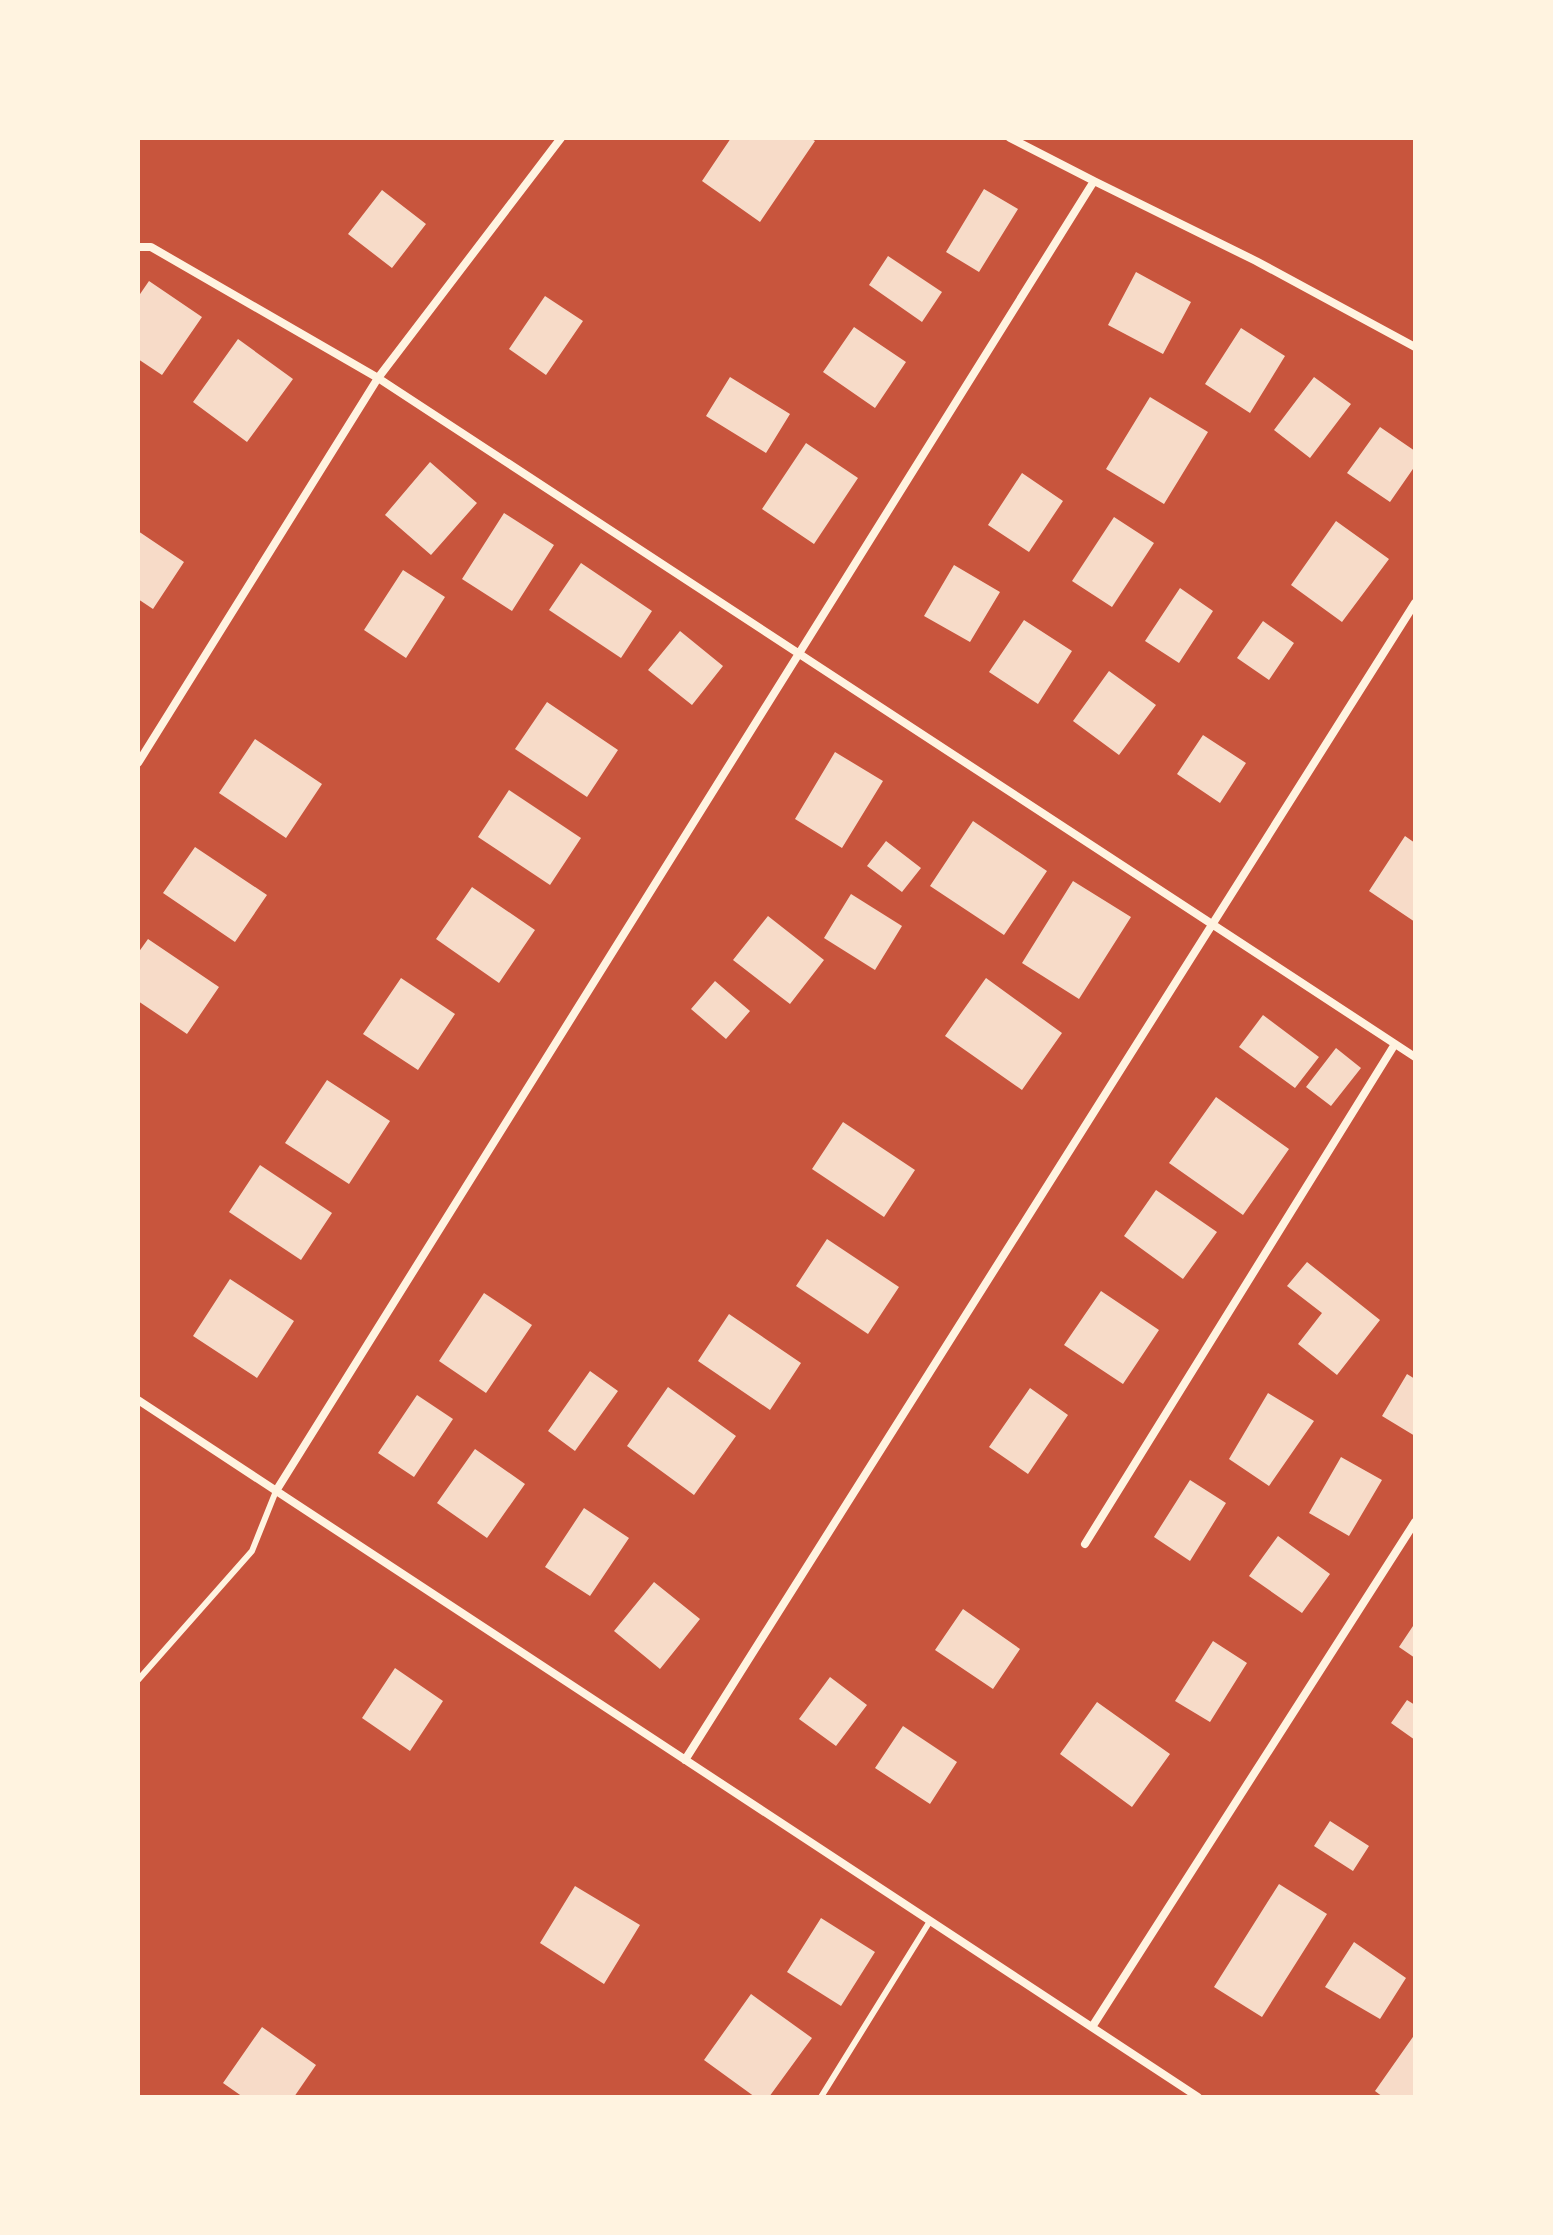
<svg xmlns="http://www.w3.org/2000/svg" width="1553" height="2235" font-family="Ubuntu,sans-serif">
<rect width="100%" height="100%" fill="#c8553d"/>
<!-- building -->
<path fill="#f7dbc8" d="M731,138h79l5,3 -55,81 -58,-41z
M984,189l34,20 -39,63 -33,-20z
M382,190l44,34 -34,44 -44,-34z
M888,256l54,36 -20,30 -53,-37z
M1136,272l55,30 -28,52 -55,-29z
M149,281l53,36 -40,58 -24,-16v-62z
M545,296l38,25 -37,54 -37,-26z
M854,327l52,35 -31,46 -52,-36z
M1241,328l44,28 -35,57 -45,-29z
M238,339l55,40 -46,63 -54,-40z
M730,377l60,37 -24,39 -60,-37z
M1314,377l37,27 -41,54 -36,-28z
M1150,397l58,35 -44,72 -58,-35z
M1380,427l35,24v15l-25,36 -43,-29z
M806,443l52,35 -44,66 -52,-35z
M430,462l47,41 -46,52 -46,-40z
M1022,473l41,28 -34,51 -41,-27z
M504,513l50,32 -42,66 -50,-32z
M1114,517l40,26 -42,64 -40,-26z
M1336,521l53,38 -47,63 -51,-37z
M138,531l46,31 -31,47 -15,-10z
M581,563l71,48 -31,47 -72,-48z
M954,565l46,27 -30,50 -46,-26z
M403,570l42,27 -39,61 -42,-28z
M1180,588l33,23 -34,52 -34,-22z
M1024,620l48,31 -34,53 -49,-32z
M1263,621l31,22 -25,37 -32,-22z
M680,631l43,35 -31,39 -44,-35z
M1109,671l47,34 -37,50 -46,-34z
M547,702l71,48 -31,47 -72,-48z
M1203,735l43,28 -26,40 -43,-29z
M255,739l67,45 -36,54 -67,-45z
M835,752l48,29 -41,67 -47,-29z
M509,790l72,48 -31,47 -72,-48z
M973,821l74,50 -43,64 -74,-49z
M1405,836l10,7v79l-46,-31z
M886,841l35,27 -19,24 -35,-26z
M195,847l72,48 -32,47 -72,-49z
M1073,881l58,36 -52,82 -57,-36z
M472,887l63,43 -36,53 -63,-44z
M851,894l51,32 -27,44 -51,-32z
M768,916l56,44 -34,44 -57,-44z
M148,939l71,48 -32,47 -49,-33v-48z
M401,978l54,36 -37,56 -55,-36z
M986,978l76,55 -40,57 -77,-54z
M715,981l35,30 -24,28 -35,-30z
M1263,1015l56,42 -24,31 -56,-41z
M1336,1048l25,20 -30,38 -25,-19z
M327,1080l63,41 -41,63 -64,-41z
M1216,1097l73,52 -46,66 -74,-52z
M843,1122l72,48 -31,47 -72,-48z
M260,1165l72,48 -31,47 -72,-48z
M1156,1190l61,42 -34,47 -59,-43z
M827,1239l72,48 -31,47 -72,-48z
M1307,1262l73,58 -43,55 -39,-31 24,-31 -35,-27z
M230,1279l64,42 -37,57 -64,-42z
M1101,1291l58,39 -36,54 -59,-39z
M484,1293l48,32 -46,68 -47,-32z
M729,1314l72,49 -31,47 -72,-49z
M590,1371l28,20 -43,60 -27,-20z
M1407,1374l8,5v57l-33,-20z
M668,1387l68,49 -42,59 -67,-49z
M1030,1388l38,27 -40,59 -39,-27z
M1268,1393l46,28 -45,65 -40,-27z
M417,1395l36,24 -39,58 -36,-24z
M475,1449l50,35 -38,54 -50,-35z
M1341,1457l41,23 -33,56 -40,-23z
M1190,1480l36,23 -36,58 -36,-24z
M584,1508l45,30 -39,58 -45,-29z
M1278,1536l52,38 -28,39 -53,-37z
M654,1582l46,37 -40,50 -46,-38z
M963,1609l57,40 -27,40 -58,-39z
M1415,1623v35l-16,-11z
M1213,1641l34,22 -37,59 -35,-21z
M395,1668l48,33 -33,50 -48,-33z
M830,1677l37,28 -31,41 -37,-27z
M1407,1700l8,5v35l-24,-17z
M1097,1702l73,52 -38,53 -72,-53z
M903,1726l54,36 -27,42 -55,-36z
M1330,1821l39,25 -16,25 -39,-25z
M1279,1884l48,30 -65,103 -48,-30z
M575,1886l65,39 -36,59 -64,-41z
M821,1918l54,34 -34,54 -54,-34z
M1354,1942l52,36 -26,41 -55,-32z
M751,1994l61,44 -43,59h-14l-51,-37z
M262,2027l54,38 -22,32h-51l-20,-14z
M1415,2034v63h-32l-8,-6z"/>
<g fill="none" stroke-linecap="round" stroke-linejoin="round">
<!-- service -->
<path stroke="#fff3e0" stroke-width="6" d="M138,1680l114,-129 24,-60
M821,2097l109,-176"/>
<!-- minor -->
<path stroke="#fff3e0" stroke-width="8" d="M1010,138l84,43
M138,247h13l227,131 1037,679
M138,763l240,-385 183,-240
M138,1400l1060,697
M276,1491l818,-1310 162,80 159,86
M1085,1544l310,-500
M685,1760l730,-1157
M1092,2027l323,-505"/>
</g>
<!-- border -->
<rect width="1553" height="2235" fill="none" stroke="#fff3e0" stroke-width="280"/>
</svg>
